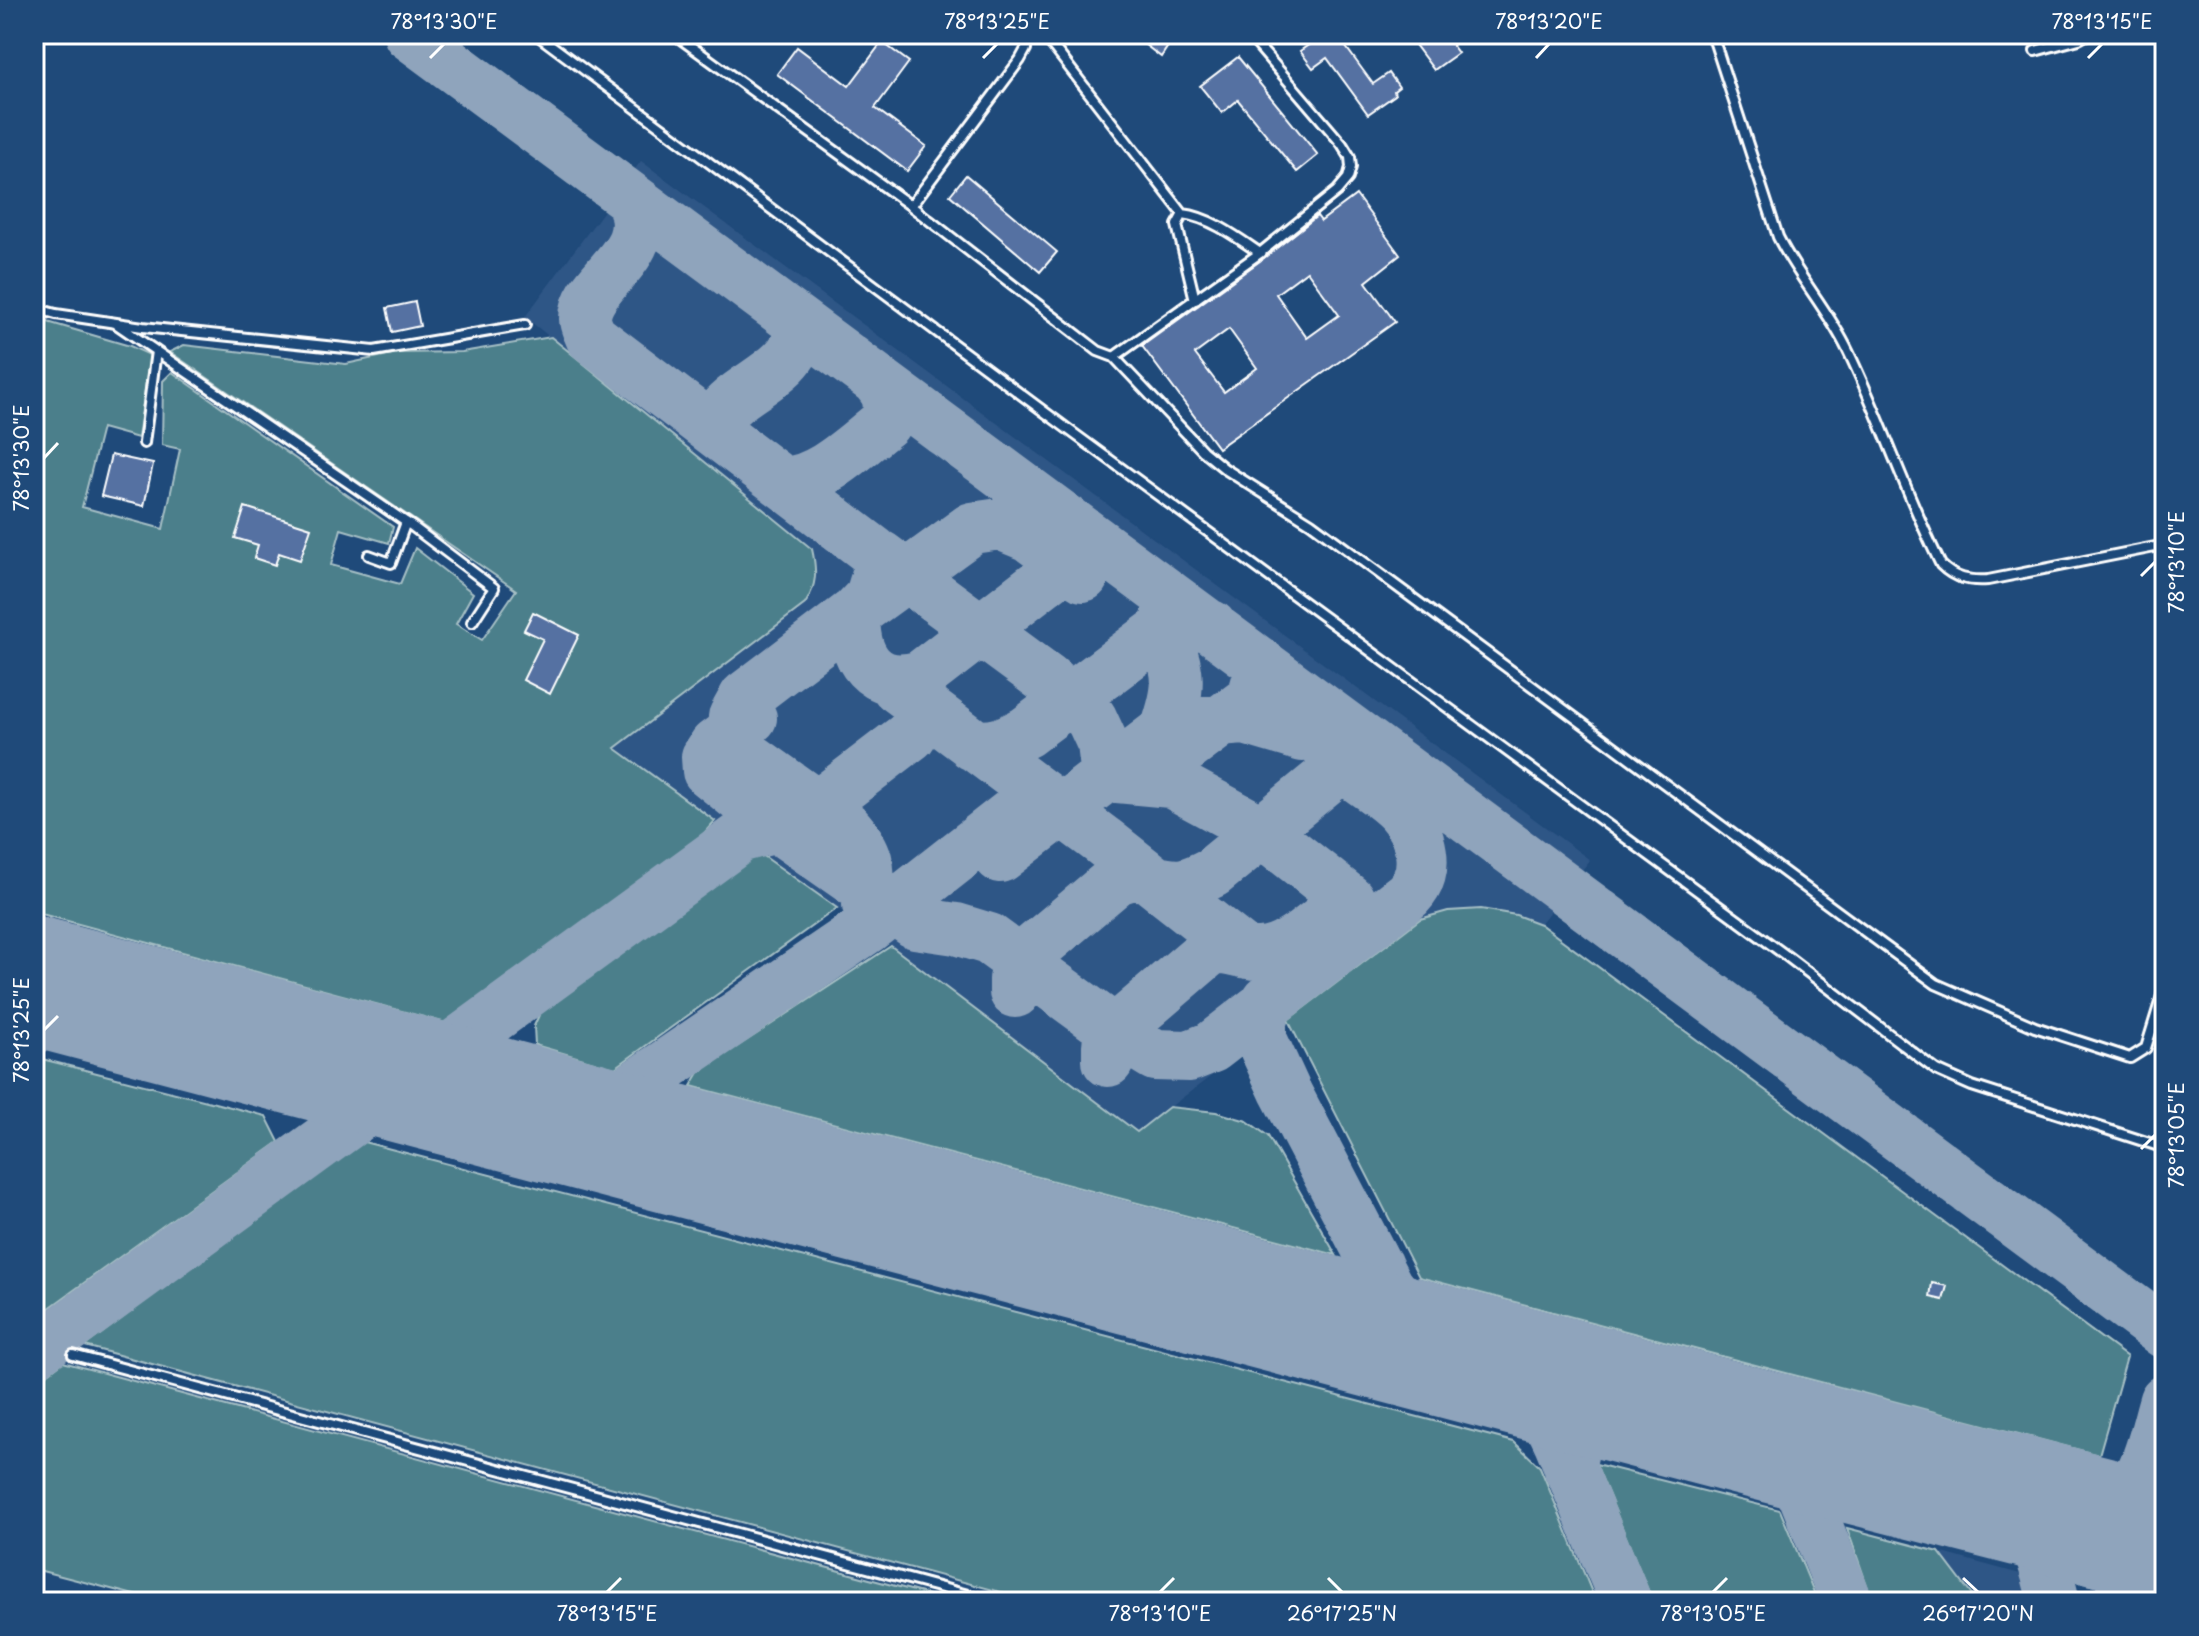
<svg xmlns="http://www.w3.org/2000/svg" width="2199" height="1636" font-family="'Playpen Sans',sans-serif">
<rect width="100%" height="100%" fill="#1f4a7a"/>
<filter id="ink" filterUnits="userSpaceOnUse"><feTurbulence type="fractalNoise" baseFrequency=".0125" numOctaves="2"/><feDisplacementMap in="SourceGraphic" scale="16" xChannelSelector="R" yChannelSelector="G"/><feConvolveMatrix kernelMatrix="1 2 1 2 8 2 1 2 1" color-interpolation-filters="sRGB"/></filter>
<g filter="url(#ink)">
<!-- built -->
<path fill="#2f5686" d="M641,161l949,699 -50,64 -24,-9 -97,4 -282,213 -246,-186 -133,-94 -38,25 -25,-34 20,-22 -101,-72 191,-145 7,-55 -287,-232z
M1939,1552l184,50h-146z"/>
<!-- green -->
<path fill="#4c7f8b" stroke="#a6bfc5" stroke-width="2" d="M34,318l96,28 20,9 -12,83 -36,-10 -20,79 81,22 17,-80 -18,-4 1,-64 9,-9 221,155 -4,16 -48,-14 -10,36 69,19 15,-36 58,45 -17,31 26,16 34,-50 -346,-238 14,-7 162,19 51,-11 65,-1 89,-15 261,212c5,22 5,36 -7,55l-190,144 100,73 -20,22 -245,181 -416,-112z
M758,852l79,56 -222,160 -80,-23 -1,-19 10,-22 176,-127z
M1481,909l35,6 24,9 587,433 -28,98 -680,-178 -131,-257 132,-101 28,-8z
M891,946l246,186 32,-25 47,5 31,9 21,15 68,119 -645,-169 9,-15z
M34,1057l232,59 13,26 -245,177z
M360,1141l1154,301 26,25 56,135h-558l-953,-256z
M63,1362l892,240h-794l-127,-33v-185z
M1596,1464l184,46 38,92h-165z
M1847,1528l92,24 38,50h-104z"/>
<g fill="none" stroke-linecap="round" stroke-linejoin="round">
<!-- taxiway -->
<path stroke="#8fa4bc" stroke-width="52" d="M409,34l1756,1299
M630,198c30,56 -46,81 -45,121 0,6 4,12 6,18l283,215 5,18 -8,26 -16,17 -110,84 -11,20 -1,16 8,19 105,75c26,29 23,41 22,78
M719,433l-3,-14c23,-35 76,-43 85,-88l-6,-10
M783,482c37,1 73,-37 102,-59 6,-16 5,-27 -6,-40
M1065,519c9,18 8,27 1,45l-145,112c-47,15 -70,-19 -66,-63l117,-85 28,-4 29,12 54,40
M880,556l167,123 44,39 12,26 4,32 64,6 92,50 86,68 4,18 -2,13 -14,17
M897,687l206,154 141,111
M751,718l-36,27 -8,12 1,14 64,52 21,-3 16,-7 102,-78 8,-15 -4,-20
M1204,722l41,-3 58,17
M973,745c21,3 34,-3 53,-13l136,-102 6,-12v-20
M1145,778l108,-81 7,-25 -3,-11
M772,823l143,100 41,6 33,10 126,92 40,24 34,1 23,-9 196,-152c24,-24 13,-62 -8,-85 -14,-15 -34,-26 -50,-39
M1000,857l166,-127c15,-44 15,-58 -4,-100 17,-7 30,-8 49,-4
M1154,881c26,7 34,4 59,-9l129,-106 7,-11 2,-24
M1015,992v-13l6,-19 96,-81 15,-5 17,3
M1268,1001l-7,20v18l24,52 102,195 24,32 28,26 44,17 28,15 20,16 14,19 15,32 66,159
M307,1052c44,7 89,19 130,-3
M1108,1061v-16l7,-14 97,-83c17,-2 28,5 44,6 28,2 56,-26 77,-42
M652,1076c-22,30 -11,52 17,71
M380,1107c44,-18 63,-17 108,-7
M552,1117c26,-4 46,-9 69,-21l246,-168 154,-121 2,-14 -2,-13
M1285,1309c41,7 98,18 92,-43
M34,1352l708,-516 27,-7 15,2
M1747,1431c26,15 37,24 52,51l48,120
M2145,1467c-2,23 6,42 20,60
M1570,1470c2,-27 14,-64 47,-68 8,-1 18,0 26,1
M1997,1495c41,32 45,59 57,107
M2058,1512c14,0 30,1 44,-3 45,-15 51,-70 63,-109
M1813,1519l-5,-21 8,-15 14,-16 13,-5 39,3"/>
<!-- runway -->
<path stroke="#8fa4bc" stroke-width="130" d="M34,981l1713,450 418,107"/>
</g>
<!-- building -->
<path fill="#5471a2" stroke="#fff" stroke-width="2" fill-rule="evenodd" d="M1131,34h45l-15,23z
M1324,34h31l-12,9 30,41 16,-11 10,14 -5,4 1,4 -27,19 -41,-56 -14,10 -13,-17z
M1407,34h37l14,19 -24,17z
M882,42l27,20 -34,46 51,38 -19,25 -130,-97 20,-27 52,39z
M1238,57l80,98 -21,17 -59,-72 -16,13 -22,-27z
M966,175l91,77 -17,20 -90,-77z
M1356,195l44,60 -34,27 29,40 -177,126 -76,-102 122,-88 53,-42 4,5zM1307,271l32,44 -32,23 -31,-44zM1229,329l28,39 -33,24 -29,-38z
M415,302l5,24 -28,6 -5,-24z
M111,455l42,9 -9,42 -43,-10z
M245,507l66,21 -11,32 -21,-7 -4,12 -21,-7 4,-13 -23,-7z
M533,612l46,23 -29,59 -27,-14 20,-41 -19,-9z
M1932,1283l15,3 -4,14 -13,-3z"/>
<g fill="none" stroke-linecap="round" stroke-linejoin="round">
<!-- lane casing -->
<g stroke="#fff" stroke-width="14">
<path id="lane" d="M536,34l533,396 719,527 148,113 36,16 193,62
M674,34l237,172 187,145 16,6 146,-104 77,-62 11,-13 3,-11 -1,-10 -8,-13 -94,-110
M1039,34l13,11 131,169
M1712,34l66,203c20,40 51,74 70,114 34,70 58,144 93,214 14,14 28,16 47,15l177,-35
M2035,51l44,-12 9,-5
M911,206l109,-146 6,-11 1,-15
M1195,300l-18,-75 6,-11c27,3 55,24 77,39
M34,308l22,6 87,13 231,24 151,-26
M115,323l298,204 81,61 -22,34
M1114,357l89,94 22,18 86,54 625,461 99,43 95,31 16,-10 19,-62
M144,443l12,-92
M369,555l22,8 15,-41
M73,1355l921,247"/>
</g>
<!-- lane -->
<use href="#lane" stroke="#1f4a7a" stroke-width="8"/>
</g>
</g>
<!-- ticks -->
<path fill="none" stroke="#fff" stroke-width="3" d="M430,58l14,-14M983,58l14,-14M1536,58l13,-14M2088,58l14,-14M44,458l14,-15M2141,576l14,-14M44,1030l14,-14M2141,1149l14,-14M1328,1578l14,14M1963,1578l15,14M607,1592l14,-14M1160,1592l14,-14M1713,1592l14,-14"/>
<!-- margin -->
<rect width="2199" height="1636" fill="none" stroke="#1f4a7a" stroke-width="88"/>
<rect x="44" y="44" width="2111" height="1548" fill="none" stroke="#fff" stroke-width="3"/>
<g font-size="20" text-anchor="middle" fill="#fff">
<text x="444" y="29">78°13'30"E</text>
<text x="997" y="29">78°13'25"E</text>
<text x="1549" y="29">78°13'20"E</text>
<text x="2102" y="29">78°13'15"E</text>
<text transform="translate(22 458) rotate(-90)" y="7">78°13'30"E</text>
<text transform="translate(2177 562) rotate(-90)" y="7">78°13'10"E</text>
<text transform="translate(22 1030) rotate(-90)" y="7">78°13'25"E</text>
<text transform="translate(2177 1135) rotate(-90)" y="7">78°13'05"E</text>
<text x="607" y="1621">78°13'15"E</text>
<text x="1160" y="1621">78°13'10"E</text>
<text x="1342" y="1621">26°17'25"N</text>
<text x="1713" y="1621">78°13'05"E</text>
<text x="1978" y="1621">26°17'20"N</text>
</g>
</svg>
